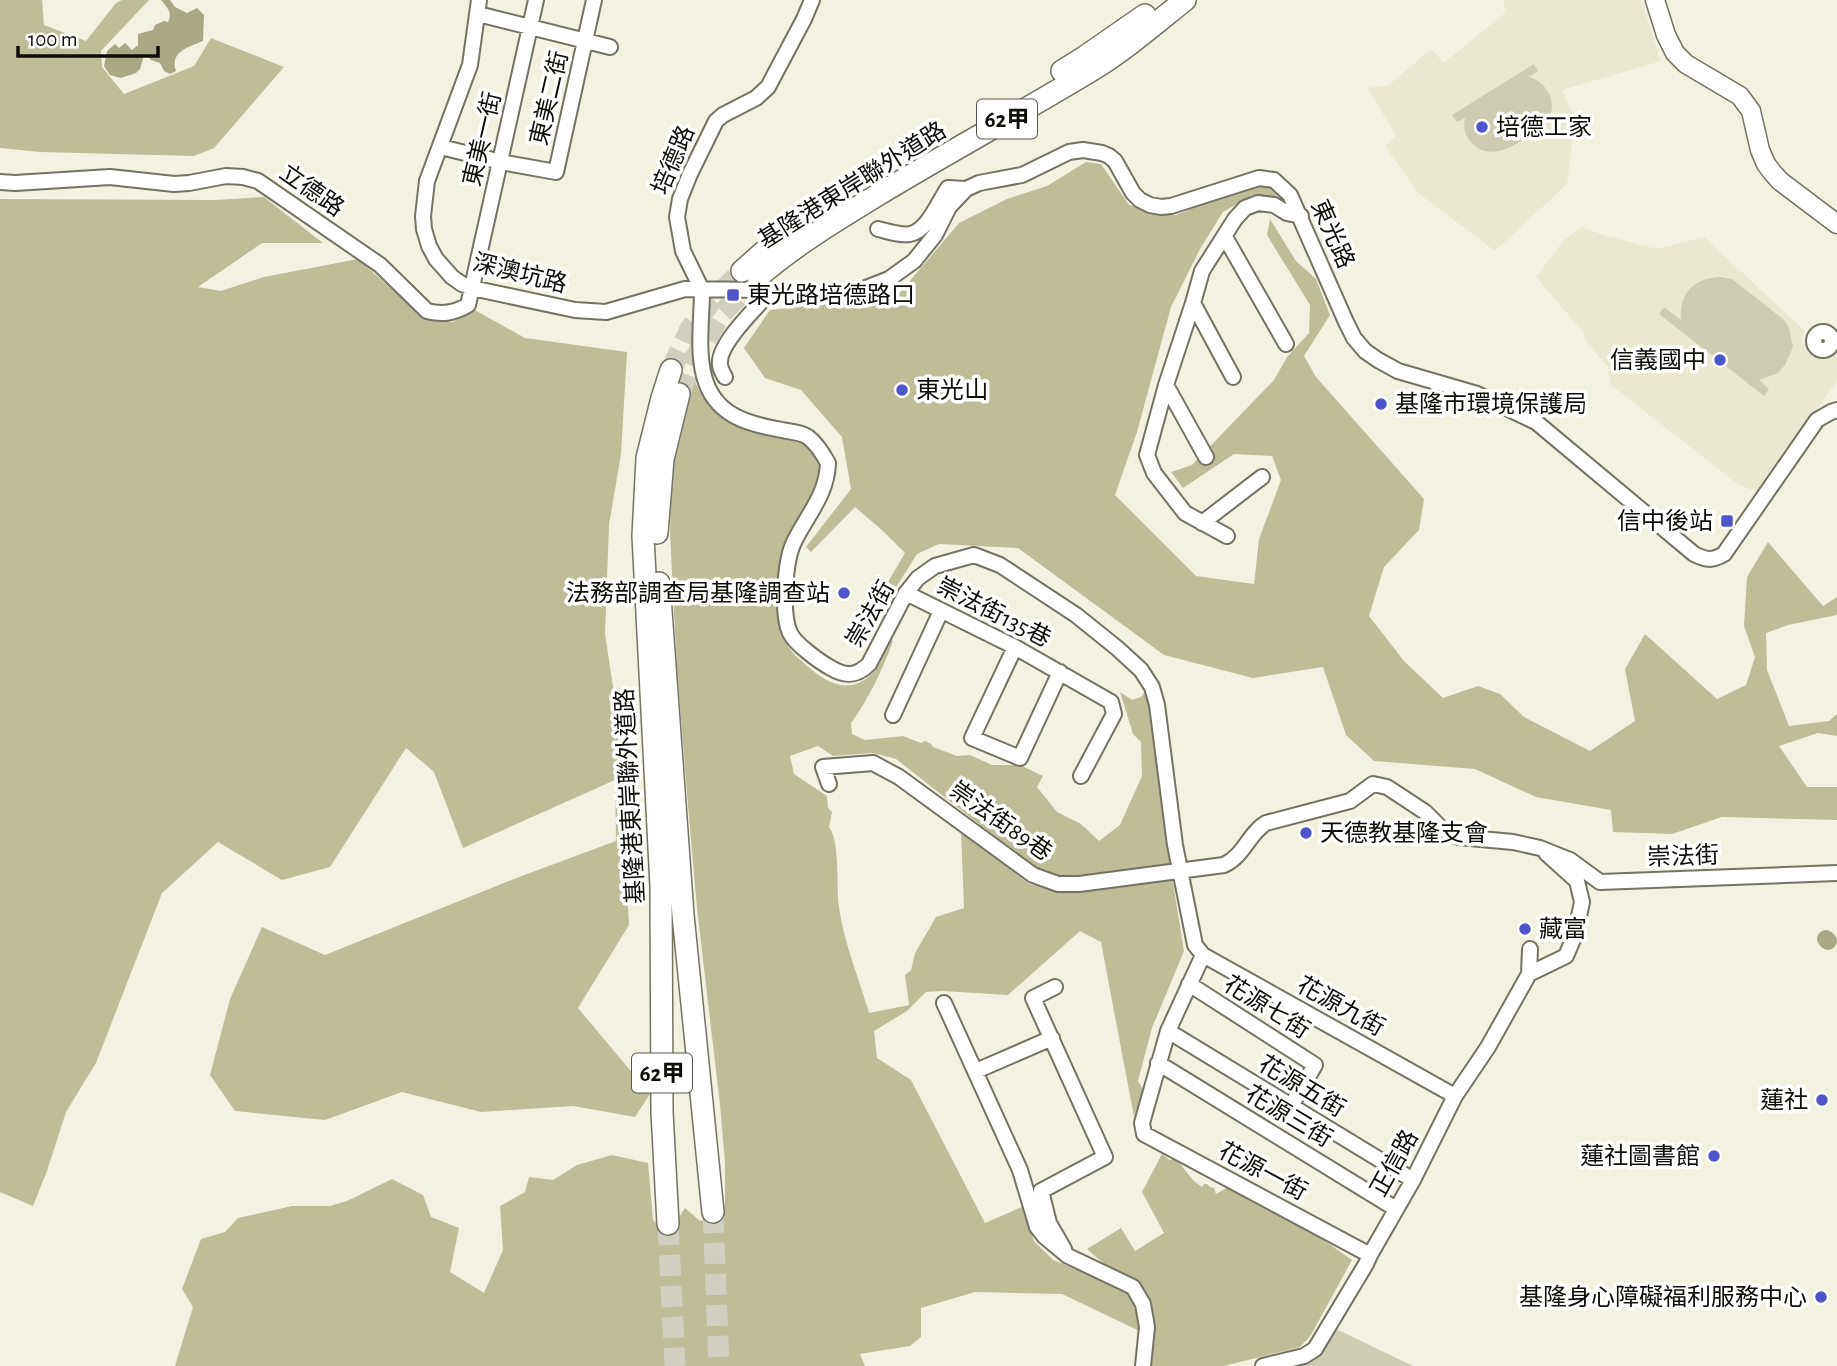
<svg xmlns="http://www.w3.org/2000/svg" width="1837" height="1366" font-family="'Alegreya Sans','Noto Sans TC',sans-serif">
<rect width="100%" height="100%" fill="#f3f2e0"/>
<!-- built -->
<path fill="#eae8ce" d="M1503,0h138l20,61 -99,29 13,29 -8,65 -72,67 -77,-58 -33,-47 11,-10 -28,-48 21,-3 42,-36 13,14 62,-51z
M1582,227l21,8 54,14 47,-12 101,94 -3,6v7h5l8,7 6,3 16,-6v33l-79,111 -19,-7 -128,-100 -3,-18 -20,-23 -4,-11 -48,-56 28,-37z"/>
<!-- green -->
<path fill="#cfcdb1" d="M1534,64l4,7 -9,6c21,6 31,31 15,48 -19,13 -49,40 -71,19 -8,-7 -10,-15 -8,-26l-8,4 -5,-7z
M1720,277l12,2 51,40 6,9 4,19 -8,18 -7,8 -19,7 10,9 -5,7 -105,-82 5,-7 17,13c-2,-27 13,-42 39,-43z
M1332,1327l81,39h-141l32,-8z"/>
<!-- forest -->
<path fill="#bfbd98" d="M0,0h42l2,25 42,16 30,-38 6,-3h27l-48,51 1,16 22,27 70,-28 17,-28 73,29 -70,81 -20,8 -154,-4 -40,-4z
M1086,162l15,2 28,41 47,10 73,-29 22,2 8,10 -27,-3 -29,17 -23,37 -29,58 -34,125 -22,63 81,81 58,8 5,-45 22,-59 -9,-24 -38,-2 -51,34 -12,-16 21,-7 82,-85 13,-23 22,-24 1,-28 -43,-70 3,-16 26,42 20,18 14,36 -26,41 12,21 108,122 -5,31 -35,37 -15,49 35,45 39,37 35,-12 22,8 24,23 66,34 45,-30 -10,-52 20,-35 72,65 29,-14 9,-28 -11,-31 3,-49 21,-35 55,64 14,-9v18l-49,10 -22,8 1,37 22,56 40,-5 8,-7v22l-19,-3 -39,13 28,41h30v33l-115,-3 -50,17 -59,-2 -2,-22 -75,-13 -61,-28 -101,-8 -28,-26 -23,-68 -70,11 -89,-23 -146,-107 -79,-4 -22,10 -44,70h-10l42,-71 -22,-22 -28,-24 -44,45 -5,-5 45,-58 -9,-52 -41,-47 -36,-12 -21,-30 26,-38 126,-13 63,-74 48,-24 40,-13z
M264,197l59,46h-61l-64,44 23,4 43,-14 94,-18 65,58 30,5 20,-13 52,29 102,14 -6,102 -12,71 -4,109 11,72 13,219 -51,83 72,86 -15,23 -62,-11 -92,6 -79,-20 -77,28 -90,-9 -25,-36 20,-76 32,-72 63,28 194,-78 97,-36 -1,-61 -152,68 -29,-76 -28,-24 -76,119 -48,13 -64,-38 -56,51 -66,170 -30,49 -19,59 -14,35 -33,-14v-993l215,1z
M693,376c8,25 29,46 55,54 22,7 45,3 64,20 1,1 7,6 8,7 9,19 -32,102 -40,125 -3,12 -2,31 0,43 2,17 12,28 25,39 21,19 44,33 69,8 6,-6 10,-19 14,-28l3,-4 2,1c-9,26 -25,59 -42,82l1,11 13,6 38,-4 18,7 4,-2 6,3 2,3 24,9 13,-1 22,10h28l23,11 -6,11 20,25 24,12 18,17 21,-16 22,-49 -1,-34 -8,-8 -13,-42 12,8 9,-3 6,-9 4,9 21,168 -102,13 -21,-4 -18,-9 -135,-106 -23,-6 -40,3 -15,-10 -28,10 4,18 33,22 1,12 4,4 -3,15c7,10 7,24 8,36 1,15 0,30 2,44 5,37 20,71 30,106l40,-8 -4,-30 6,-5 4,-17 21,-36 28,-9 -3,-77 68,53 24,7 21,1 98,-15 12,74 -32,77 -14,53 6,10 -10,26 -33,-175 -21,-11 -72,64 -65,-4 -17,1 -19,19 -33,20 3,27 34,22 74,143 37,-16 12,34 19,19 63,25 -2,-12 -27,-24 34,-21 14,23 29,-18 -22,-41 20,-38 8,6 6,-1 18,22 8,6 2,-3h3l3,3 4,1 2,6 12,-7 94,52 30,21 -41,75 -11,12 -76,19h-73l-1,-30 -88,-42 -87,-2 -54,16v29l-11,9 -50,8 5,12h-690l18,-59 -11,-18 19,-50 24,-7 13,-14 54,-12h38l17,-5 45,-22 31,16 8,22 28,11 -9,44 34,21 19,-43 -3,-44 25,-14 4,-15 24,3 24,-15 35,-10 36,8 5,57 11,9 11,-5 10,-16 15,13 21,-7 4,-10v-41l-5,-58 -23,-197 -10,-114 -10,-125 -7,-135 1,-50 3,-33 5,-24z"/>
<!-- water -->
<path fill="#aaa884" d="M161,0h9l5,7 12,6 10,-5 7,7 -1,26c-14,6 -34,11 -27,30l-6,3 -6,-3 -4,-8 -9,-3 -5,-6 -2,1 -4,14 -4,4 -15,5 -11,-3 -6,-9 3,-15 8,-7 4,4 6,-5 7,7 6,-5v-11l15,-4 2,-5 9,-4 4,1c5,-9 -1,-15 -7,-22z"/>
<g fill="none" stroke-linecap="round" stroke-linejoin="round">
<!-- river -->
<path stroke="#aaa884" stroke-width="18" d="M1826,939l2,2"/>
<!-- highway-tunnel -->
<path stroke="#d1d0c0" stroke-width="21" stroke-dasharray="21 10" stroke-linecap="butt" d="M671,370l19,-41 21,-27 31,-31
M679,394l14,-33 29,-48 35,-35
M713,1212l6,154
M668,1224l7,142"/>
<!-- minor casing -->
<g stroke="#747363" stroke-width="18">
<path id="minor" d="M479,0l-9,65 -43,116 -4,35 1,13 5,17 7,13 16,18 10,7 10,4 103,22 31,2 79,-23 87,1 67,4 22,-4 28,-11 25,-18 21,-26 14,-28 17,-18 13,-6 43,-8 47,-23 14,-2 19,3 7,3 6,5 18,32 7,7 10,5 11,2 10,-1 88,-28 15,2 16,15 56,127 8,16 11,13 13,9 20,11 79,23 59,28 158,132c12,6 18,7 30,0l93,-134 14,-8 6,-2
M478,14l132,33
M441,147l60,15 55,10 38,-172
M0,182l15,1 95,-6 64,7 15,-1 37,-7 17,1 15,4 122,84 47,46c16,4 27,2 41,-6l68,-305
M878,229c9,2 23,7 32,5 17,-3 28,-31 38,-46l18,1
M1225,237l61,107
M702,290c0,26 -5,60 2,86 10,39 43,48 78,54 8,2 19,2 26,7 8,6 15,17 20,26 -1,32 -21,52 -34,79 -9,18 -13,72 -4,91 5,11 30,29 41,35 15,9 26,8 38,-4l37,-71 12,-15 17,-12 39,-11 26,10 76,50 41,33 24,22 11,17 5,18 18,140 20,100 8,10 252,141
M702,290l-19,-39 -6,-34 3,-18 10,-25 26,-53 7,-6 33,-17 12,-11 36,-68 8,-19
M1193,303l40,74
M1814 341a9 9 0 1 1 18 0a9 9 0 1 1-18 0Z
M725,377c-3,-5 -6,-10 -5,-16 1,-20 38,-55 52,-71
M1166,385l40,72
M1202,523l60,-46
M1227,536l-42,-23 -31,-40 -7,-18 19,-70 27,-82 9,-32 33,-52 10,-11 13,-5 16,2 13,8 14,3
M906,593l109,54 96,55 3,12 -33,62
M1015,647l-43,91 48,20 40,-86
M893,715l48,-104
M829,784l-6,-17 50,-4 26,14 134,98 25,9h21l145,-19c21,-10 24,-31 42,-42l84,-22 23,-17 14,3 38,25 17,17 17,8 54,5 27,6 30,12 30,22 237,-9
M1203,955l-35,76 -26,92 2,11 226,121
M1529,974l37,-18 9,-21 7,-33 -5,-21 -31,-28
M1189,984l126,81 -24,41
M1055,987l-22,11 72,159 -64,34 8,32 15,26
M944,1003l76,167 17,57 7,9 24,20 65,31 10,17 4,23 -4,39
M1168,1031l245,149
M1158,1063l238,146
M976,1071l76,-33
M1263,1366l41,-10 11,-7 51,-85 4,-9 43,-75 42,-84 33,-49 41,-73 1,-25"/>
</g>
<!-- major casing -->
<g stroke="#747363" stroke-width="21">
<path id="major" d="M1655,0l11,35 9,18 11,11 54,32 11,15 9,39 6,14 6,8 8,9 57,43"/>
</g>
<!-- highway casing -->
<g stroke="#747363" stroke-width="24">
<path id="highway" d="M1062,71l21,-13 62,-43
M742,271l27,-24 28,-18
M758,277c36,-31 77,-56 118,-81 71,-43 145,-83 216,-126 33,-20 63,-46 93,-70
M657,533l6,-74 16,-65
M659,583l24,332 30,297
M668,1224l-6,-112 -1,-226 -18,-350 4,-78 15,-60 9,-28"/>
</g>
<!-- minor -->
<use href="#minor" stroke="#fff" stroke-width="14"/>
<!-- major -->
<use href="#major" stroke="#fff" stroke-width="18"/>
<!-- highway -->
<use href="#highway" stroke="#fff" stroke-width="21"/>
</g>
<!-- markers -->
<g fill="#4e54ca" stroke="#fff" stroke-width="2.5">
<circle cx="1482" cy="127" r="7"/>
<rect x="726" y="288" width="14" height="14" rx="3.5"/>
<circle cx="1720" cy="360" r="7"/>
<circle cx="902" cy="390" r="7"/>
<circle cx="1381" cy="404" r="7"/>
<rect x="1720" y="514" width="14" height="14" rx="3.5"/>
<circle cx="844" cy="593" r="7"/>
<circle cx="1306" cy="833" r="7"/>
<circle cx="1525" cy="929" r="7"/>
<circle cx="1822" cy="1100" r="7"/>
<circle cx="1714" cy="1156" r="7"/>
<circle cx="1821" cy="1297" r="7"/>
</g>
<g text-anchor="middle" stroke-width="7" stroke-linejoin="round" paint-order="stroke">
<!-- shield labels -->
<g fill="#fff" stroke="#565652" stroke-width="2">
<rect x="977" y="99.5" width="60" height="39" rx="5"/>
<rect x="632" y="1053.5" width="60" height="39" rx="5"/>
</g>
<g font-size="23" font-weight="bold" fill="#0e0e08">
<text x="1007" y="127">62甲</text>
<text x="662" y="1081">62甲</text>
</g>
<!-- street labels -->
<g font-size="24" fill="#0e0e08" stroke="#fff">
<text transform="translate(549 98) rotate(-77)" y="8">東美二街</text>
<text transform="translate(482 139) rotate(-77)" y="8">東美一街</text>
<text transform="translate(673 160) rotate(-67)" y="8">培德路</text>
<text transform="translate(852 185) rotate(-32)" y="8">基隆港東岸聯外道路</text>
<text transform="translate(312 190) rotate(35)" y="8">立德路</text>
<text transform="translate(1333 234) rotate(66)" y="8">東光路</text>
<text transform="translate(520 273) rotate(14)" y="8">深澳坑路</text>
<text transform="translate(994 612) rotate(27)" y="8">崇法街135巷</text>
<text transform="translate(870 614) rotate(-60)" y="8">崇法街</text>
<text transform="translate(630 796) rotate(-93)" y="8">基隆港東岸聯外道路</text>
<text transform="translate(1001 821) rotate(35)" y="8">崇法街89巷</text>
<text transform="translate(1683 856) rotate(-2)" y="8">崇法街</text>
<text transform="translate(1341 1006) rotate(29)" y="8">花源九街</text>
<text transform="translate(1267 1007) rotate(32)" y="8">花源七街</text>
<text transform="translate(1302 1086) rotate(31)" y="8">花源五街</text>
<text transform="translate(1289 1116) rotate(31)" y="8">花源三街</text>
<text transform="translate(1394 1163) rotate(-61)" y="8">正信路</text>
<text transform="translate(1263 1171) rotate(28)" y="8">花源一街</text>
</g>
<!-- poi labels -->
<g font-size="24" fill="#0e0e08" stroke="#fff" text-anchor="start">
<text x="1496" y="135">培德工家</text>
<text x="747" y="303">東光路培德路口</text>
<text x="1706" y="368" text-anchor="end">信義國中</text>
<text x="916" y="398">東光山</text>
<text x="1395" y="412">基隆市環境保護局</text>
<text x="1713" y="529" text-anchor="end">信中後站</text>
<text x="830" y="601" text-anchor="end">法務部調查局基隆調查站</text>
<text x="1320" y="841">天德教基隆支會</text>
<text x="1539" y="937">藏富</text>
<text x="1808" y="1108" text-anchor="end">蓮社</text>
<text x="1700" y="1164" text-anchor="end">蓮社圖書館</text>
<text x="1807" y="1305" text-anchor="end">基隆身心障礙福利服務中心</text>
</g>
</g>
<!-- scale -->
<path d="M18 46v10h140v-10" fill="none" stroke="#0e0e08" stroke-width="3.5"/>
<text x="28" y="46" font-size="21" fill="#0e0e08" stroke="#ffffff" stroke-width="5" paint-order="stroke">100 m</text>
</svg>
